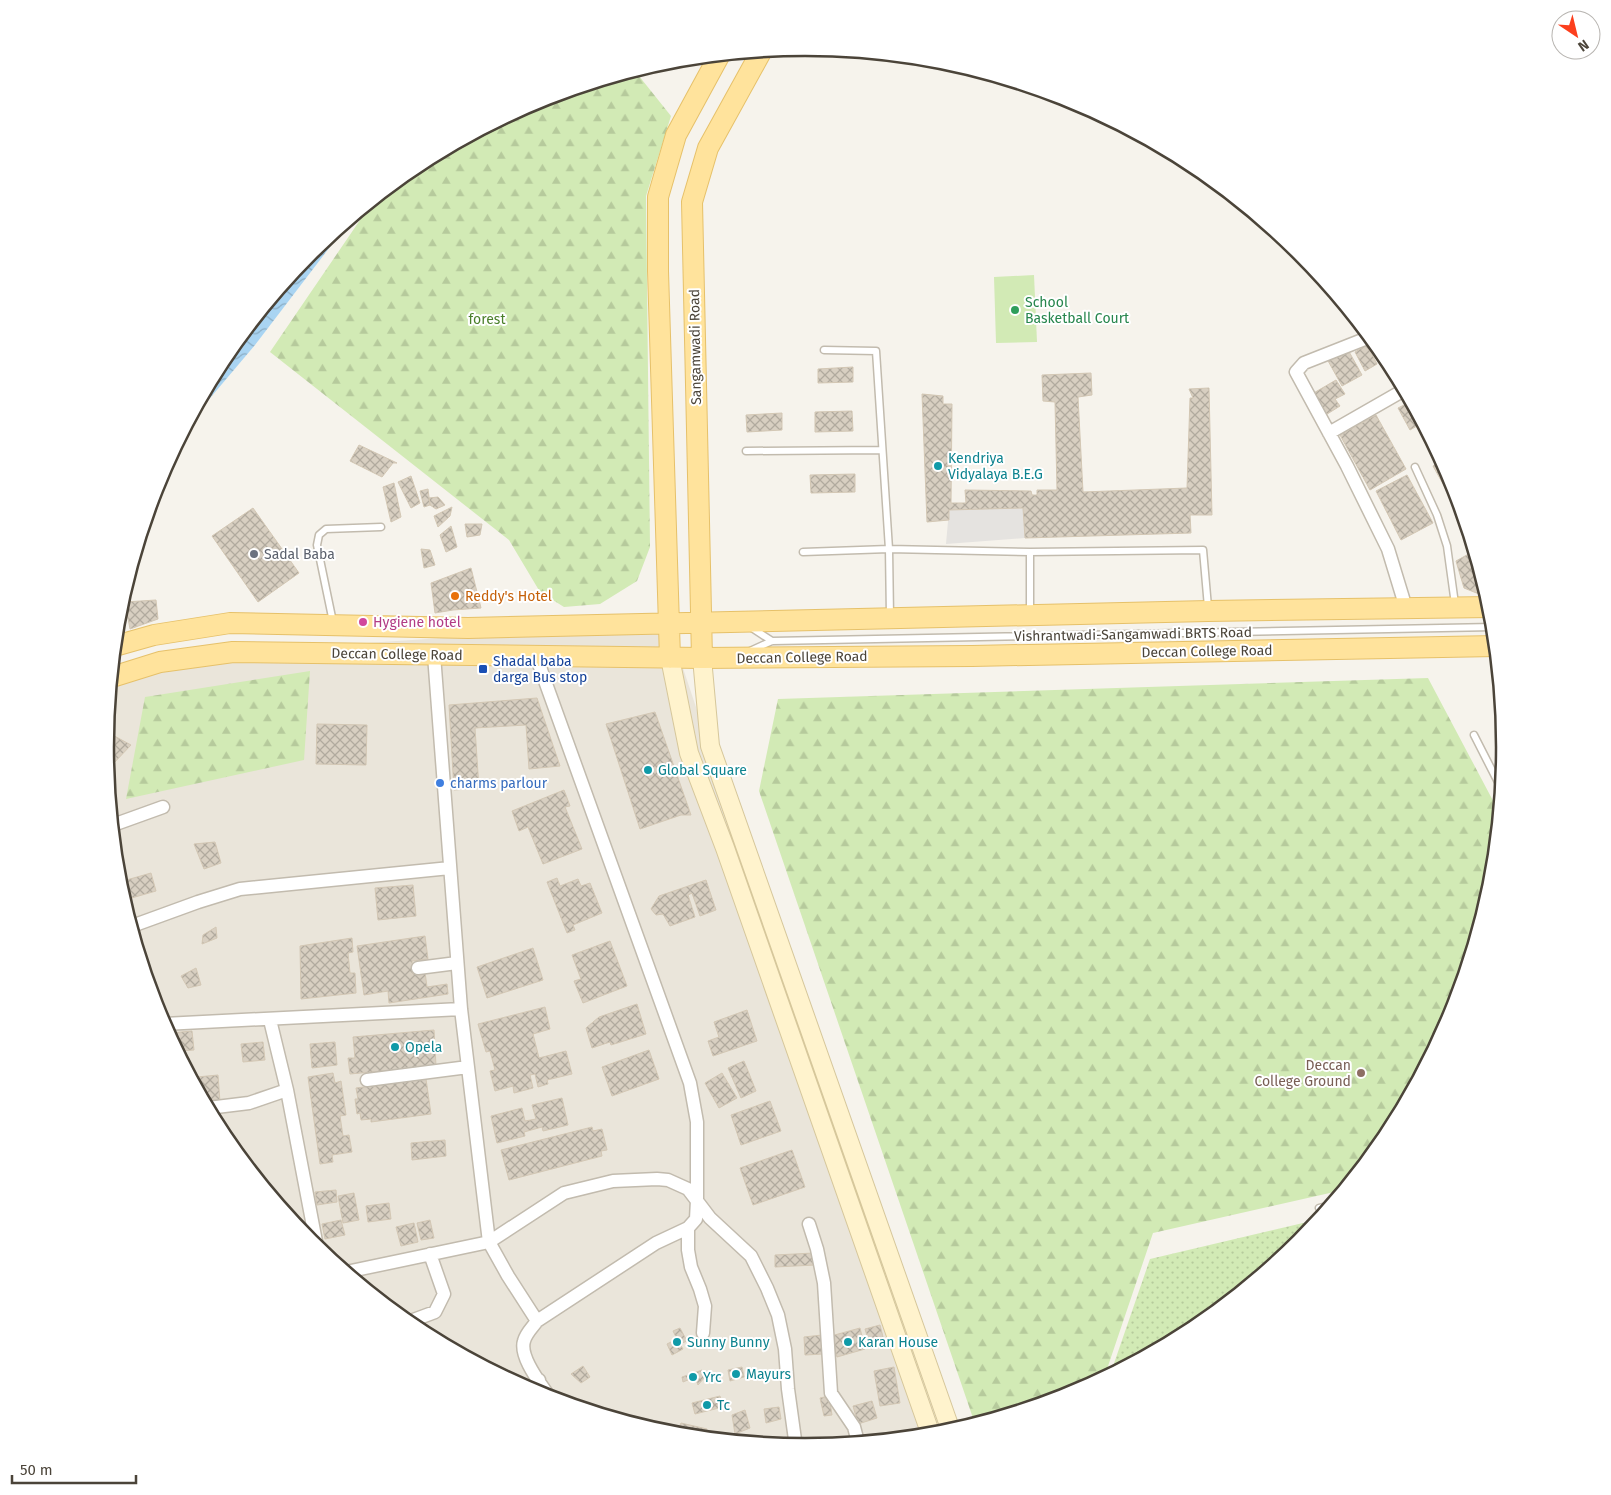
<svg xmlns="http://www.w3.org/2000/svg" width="1611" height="1495" font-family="'Fira Sans',sans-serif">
<defs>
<pattern id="green-dots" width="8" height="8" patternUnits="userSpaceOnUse" patternTransform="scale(1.25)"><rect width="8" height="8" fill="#d2eab5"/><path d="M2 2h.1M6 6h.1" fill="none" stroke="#b6ca9c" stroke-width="1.8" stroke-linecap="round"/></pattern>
<pattern id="forest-firs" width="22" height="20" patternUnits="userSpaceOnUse" patternTransform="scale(1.25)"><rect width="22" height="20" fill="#d2eab5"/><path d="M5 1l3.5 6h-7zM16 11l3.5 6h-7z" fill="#b6ca9c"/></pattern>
<pattern id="water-waves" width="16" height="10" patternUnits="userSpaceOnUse" patternTransform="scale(1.25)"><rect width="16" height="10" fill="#a9d4f2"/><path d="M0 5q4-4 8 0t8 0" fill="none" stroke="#8caec5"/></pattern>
<pattern id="building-cross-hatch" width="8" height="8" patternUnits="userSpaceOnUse" patternTransform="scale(1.25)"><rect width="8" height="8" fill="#d8cfc1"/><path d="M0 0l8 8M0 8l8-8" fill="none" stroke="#b1aa9e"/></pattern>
</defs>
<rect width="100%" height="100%" fill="#f6f3ec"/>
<!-- residential -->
<path fill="#eae5da" d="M668,623l270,811 -133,13 -136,-13 -132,-40 -121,-65 -106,-87 -87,-106 -64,-121 -40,-131 -13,-137 6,-62 121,-33z"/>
<!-- green -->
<path fill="url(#green-dots)" d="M1320,1219l-20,24 -106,87 -84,45 40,-116z"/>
<!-- forest -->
<path fill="url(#forest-firs)" d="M635,71l36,45 -25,80 4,351 -13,34 -37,23 -36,3 -24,-15 -31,-52 -239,-188 103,-151 44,-36 121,-64z
M310,671l-6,89 -178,39 19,-102z
M1428,678l71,134 -7,72 -40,132 -65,121 -44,53 -190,43 -49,145 -31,16 -98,30 -216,-633 19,-92z"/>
<!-- pitch -->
<path fill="#d2eab5" d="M1034,275l3,67 -41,1 -2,-66z"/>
<!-- parking -->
<path fill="#e5e3e0" d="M1023,508l2,30 -79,6 3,-34z"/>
<!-- water -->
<path fill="url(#water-waves)" d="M352,218l-97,127 -66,78 35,-65 87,-106z"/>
<!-- building -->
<path fill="url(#building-cross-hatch)" stroke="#d3c7b4" d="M1367,345l10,19 -12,7 -10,-19z
M1347,348l15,27 -20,11 -15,-27z
M853,367v15l-35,1v-14z
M1091,373l1,22 -14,2 5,95 104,-4 3,-90h3l-4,-9 20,-1 3,127h-22l1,18 -166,5 -2,-30 -74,2v10l-22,2 -5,-128 21,2v8h9l-1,99h15l-1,-13 66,1 1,4h5v-5h20l-2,-88 -12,-1 -1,-26z
M1336,380l9,14 -10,5 5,7 -16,10 -12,-22z
M1410,402l12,21 -12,7 -12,-22z
M852,411l1,20 -38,1v-20z
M782,413v17l-35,2 -1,-17z
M1376,415l30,54 -36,21 -30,-55z
M359,445l38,18h-4l-11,14 -32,-16z
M1442,460l10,20 9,28 -4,1 -24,-43z
M855,474v18l-44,1 -1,-18z
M1407,475l26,48 -32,17 -25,-49z
M411,476l9,27 -9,5 -13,-26z
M394,483l7,34 -10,5 -8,-35z
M428,489l2,16 -6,2 -4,-16z
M438,497l7,8 -9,4 -6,-4 -1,-7z
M452,507l-2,9 -12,11 -4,-11z
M253,508l46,65 -41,29 -46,-66z
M465,524h17l-2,11 -13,2z
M451,526l6,21 -11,5 -6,-17z
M421,549l9,1 5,15 -11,3z
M1474,551l12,40 -7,3 -15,-6 -8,-27z
M471,568l10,40 -28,2 -18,3 -4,-30z
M156,600l2,19 -28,10 -5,-27z
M537,698l23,68 -31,3 -3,-44 -51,3 4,60 -25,2 -5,-85z
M655,712l36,103h-10l-41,14 -34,-105z
M317,724l50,1 -1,40 -50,-1z
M107,732l24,13 -18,19h-6l-1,-17z
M564,790l6,16 -5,1 17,42 -39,15 -15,-37 -9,4 -7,-20z
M215,842l6,21 -17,6 -10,-25z
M151,873l5,18 -28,8 -5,-18z
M557,878l3,8 18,-7 3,7 9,-3 12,30 -29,12 2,5 -8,3 -20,-51z
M706,880l10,30 -16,6 -8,-23 -4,2 7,22 -25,9 -7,-12 -7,1 -5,-6 8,-13z
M413,885l3,31 -38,4 -3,-32z
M216,927l1,11 -15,6 1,-9z
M425,936l3,23 -16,2 1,13 12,-2 2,15 20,-3 1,10 -59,9 -1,-12 -24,4 -7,-49z
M352,938l1,14 -5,1 2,20h5l1,20 -55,6 -1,-53z
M610,941l17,45 -44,17 -9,-22 7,-2 -9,-24z
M533,948l10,32 -56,18 -10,-31z
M196,968l5,17 -13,3 -7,-12z
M637,1004l9,30 -35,11 -1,-3 -18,6 -6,-20 13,-11z
M545,1007l5,22 -17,5 6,24 27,-7 6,23 -25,6 1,4 -10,3 -3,-13 -5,1 3,13 -19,5 -1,-7 -18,5 -5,-20 5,-1 -5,-19 -4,1 -8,-28z
M747,1010l10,31 -44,15 -5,-15 11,-4 -5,-15z
M434,1030l2,36 -86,8 -2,-16h7l-2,-21z
M192,1031l2,19 -16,1 -6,-12 -1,-6z
M263,1042l2,18 -22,2 -2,-18z
M335,1042l2,23 -25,3 -2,-24z
M649,1050l10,29 -47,17 -10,-29z
M182,1058h7l1,16z
M744,1061l12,30 -15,7 -13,-30z
M333,1073l2,10 6,-2 5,34 -6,1 3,20 6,-1 3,17 -20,3 1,7 -13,2 -12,-87z
M722,1073l15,25 -18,10 -14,-25z
M218,1075l2,27 -14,1 -8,-14 -1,-12z
M426,1079l5,35 -60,8v-3l-10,1 -1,-7 -3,1 -2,-15h3l-2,-11z
M562,1098l6,27 -25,6 -1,-4 -18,5 1,4 -28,7 -6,-27 31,-8 3,13 11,-2 -4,-14z
M770,1101l11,30 -40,14 -10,-30z
M592,1127l1,4 9,-2 5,21 -6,1 1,5 -93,24 -8,-30z
M445,1140l1,16 -34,4 -1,-17z
M792,1150l13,37 -52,18 -13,-37z
M336,1190l1,12 -20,3 -2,-13z
M354,1193l5,27 -16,3 -5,-27z
M389,1203l2,16 -23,3 -2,-16z
M341,1220l4,15 -20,4 -3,-15z
M430,1220l4,18 -13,2 -4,-17z
M414,1223l4,19 -17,4 -5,-19z
M814,1253l1,12 -40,2v-12z
M880,1325l5,20 -14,4 -6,-20z
M680,1328l7,13 -7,3 3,5 -11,6 -5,-11 10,-5 -4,-8z
M860,1328l5,21 -28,8 -6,-21z
M822,1335l1,19 -18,1 -1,-18z
M583,1366l7,11 -9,6 -10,-9z
M742,1367l2,10 -14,4 -2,-11z
M894,1367l6,36 -20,3 -6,-35z
M702,1370l3,7 -7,8 -3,-8 -12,5 -1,-5z
M720,1396l3,11 -28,7 -3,-11z
M829,1396l3,19 -8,1 -4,-18z
M872,1401l5,17 -19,6 -5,-18z
M779,1407l2,12 -15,4 -2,-14z
M745,1410l5,18 -15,6 -3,-19z
M681,1423l26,6 -2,9 -29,-3z"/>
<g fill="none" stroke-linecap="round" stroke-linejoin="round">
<!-- lane casing -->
<g stroke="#c2bbae" stroke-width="9">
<path id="lane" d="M824,350l52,1 13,198 141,3 173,-2 5,57
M746,451l136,-1
M1415,467l22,48 10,31 8,58
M803,552l86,-3 1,68
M1030,552v62
M333,622l-16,-77 2,-10 7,-6 55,-2
M752,628l20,13
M750,651l22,-10 722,-14
M1474,735l27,53
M1319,1208l12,-3"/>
</g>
<!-- street casing -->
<g stroke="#c2bbae" stroke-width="15">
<path id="street" d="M1370,337l-66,26 -8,9 51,94 41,83 18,59
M1329,433l75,-43
M434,655l27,354 28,233 19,34 29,45
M536,656l154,427 7,39v78l-1,19 -8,9 -32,15 -119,78c-5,7 -11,12 -13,20 -5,16 17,43 26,57
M113,825l50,-18
M132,926l66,-24 42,-13 210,-21
M418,968l39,-5
M270,1020l17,70 30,157
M164,1024l297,-15
M367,1080l101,-13
M208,1108l41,-5 38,-13
M809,1224l8,25 7,34 7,110 23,34 4,15
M688,1228v22l3,17 9,22 5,17 -2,27
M346,1272l143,-30 75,-49 49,-12 44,-2 11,1 20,9 22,29 41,38 16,32 11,27 7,34 3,40 8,58
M408,1322l27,-10 9,-18 -14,-40
M527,1389l12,-9"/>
</g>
<!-- secondary casing -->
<g stroke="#d6c79b" stroke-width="20">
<path id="secondary" d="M670,658l19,95 36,95 206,587
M702,658l8,88 241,685"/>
</g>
<!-- primary casing -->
<g stroke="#e6c16a" stroke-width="22">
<path id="primary" d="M115,646l39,-11 76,-12 238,5 740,-17 283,-4
M670,658l-12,-387v-74l18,-62 43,-79
M702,658l-10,-456 16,-54 53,-96
M112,677l48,-15 73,-10 469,6 270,-2 524,-10"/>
</g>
<!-- lane -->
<use href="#lane" stroke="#fff" stroke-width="6"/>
<!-- street -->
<use href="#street" stroke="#fff" stroke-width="12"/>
<!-- secondary -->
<use href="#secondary" stroke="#fff3cd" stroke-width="18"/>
<!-- primary -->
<use href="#primary" stroke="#ffe39c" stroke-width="20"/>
</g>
<!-- markers -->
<circle fill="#2e9e5b" stroke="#fff" stroke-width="2" cx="1015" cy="310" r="5"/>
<g fill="#0f9aa8" stroke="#fff" stroke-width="2">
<circle cx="938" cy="466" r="5"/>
<circle cx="648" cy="770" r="5"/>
<circle cx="395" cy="1047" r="5"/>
<circle cx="677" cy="1342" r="5"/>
<circle cx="848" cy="1342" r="5"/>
<circle cx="736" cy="1374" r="5"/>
<circle cx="693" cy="1377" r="5"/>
<circle cx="707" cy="1405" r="5"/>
</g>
<circle fill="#6b7280" stroke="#fff" stroke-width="2" cx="254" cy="554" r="5"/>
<circle fill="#e8710a" stroke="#fff" stroke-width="2" cx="455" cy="596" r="5"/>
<circle fill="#d1479c" stroke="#fff" stroke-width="2" cx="363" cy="622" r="5"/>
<rect fill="#1a4fb4" stroke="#fff" stroke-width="2" x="478" y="664" width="10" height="10" rx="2.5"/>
<circle fill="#3f7fe0" stroke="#fff" stroke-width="2" cx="440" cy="783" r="5"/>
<circle fill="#8d6e63" stroke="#fff" stroke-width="2" cx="1361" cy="1073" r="5"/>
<g text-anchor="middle" stroke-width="4" stroke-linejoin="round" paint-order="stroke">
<!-- leisure labels -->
<g font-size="14" fill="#27864d" stroke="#fff" text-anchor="start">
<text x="1025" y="307">School<tspan x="1025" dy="16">Basketball Court</tspan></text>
</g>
<!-- park labels -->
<g font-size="14" fill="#4a7f2a" stroke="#fff">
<text x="487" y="324">forest</text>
</g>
<!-- street labels -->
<g font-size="14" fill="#4b4439" stroke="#fff">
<text transform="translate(695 347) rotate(-91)" y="5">Sangamwadi Road</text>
<text transform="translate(1133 634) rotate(-1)" y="5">Vishrantwadi-Sangamwadi BRTS Road</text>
<text transform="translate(1207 651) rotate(-1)" y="5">Deccan College Road</text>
<text transform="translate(397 654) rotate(1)" y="5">Deccan College Road</text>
<text transform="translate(802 657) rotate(-1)" y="5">Deccan College Road</text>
</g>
<!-- culture labels -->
<g font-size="14" fill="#0d838f" stroke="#fff" text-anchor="start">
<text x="948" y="463">Kendriya<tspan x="948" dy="16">Vidyalaya B.E.G</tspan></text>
<text x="658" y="775">Global Square</text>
<text x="405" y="1052">Opela</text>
<text x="687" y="1347">Sunny Bunny</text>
<text x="858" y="1347">Karan House</text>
<text x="746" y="1379">Mayurs</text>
<text x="703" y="1382">Yrc</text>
<text x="717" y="1410">Tc</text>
</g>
<!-- worship labels -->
<g font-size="14" fill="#5b616d" stroke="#fff" text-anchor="start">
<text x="264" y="559">Sadal Baba</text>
</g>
<!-- food labels -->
<g font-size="14" fill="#c56008" stroke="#fff" text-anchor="start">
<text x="465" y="601">Reddy's Hotel</text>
</g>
<!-- hotel labels -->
<g font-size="14" fill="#b23c85" stroke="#fff" text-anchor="start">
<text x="373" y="627">Hygiene hotel</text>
</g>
<!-- transit labels -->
<g font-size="14" fill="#164399" stroke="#fff" text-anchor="start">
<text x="493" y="666">Shadal baba<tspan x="493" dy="16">darga Bus stop</tspan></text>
</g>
<!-- shop labels -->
<g font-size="14" fill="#366cbe" stroke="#fff" text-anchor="start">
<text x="450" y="788">charms parlour</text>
</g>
<!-- education labels -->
<g font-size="14" fill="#785e54" stroke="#fff" text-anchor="end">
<text x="1351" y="1070">Deccan<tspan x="1351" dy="16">College Ground</tspan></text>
</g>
</g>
<!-- crop -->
<path d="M0 0H1611V1495H0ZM114 747a691 691 0 1 1 1382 0a691 691 0 1 1-1382 0Z" fill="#fff" fill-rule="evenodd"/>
<path fill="none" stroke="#4b4439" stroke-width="2.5" d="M114 747a691 691 0 1 1 1382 0a691 691 0 1 1-1382 0Z"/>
<!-- north arrow -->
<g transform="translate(1576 35) rotate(145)"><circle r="24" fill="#ffffff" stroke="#b7b4b0"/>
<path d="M0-4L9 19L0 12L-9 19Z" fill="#fc3f1d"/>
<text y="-8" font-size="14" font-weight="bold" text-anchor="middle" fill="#4b4439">N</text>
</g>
<!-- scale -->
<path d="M12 1475v8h124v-8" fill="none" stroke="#4b4439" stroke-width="2.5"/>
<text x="20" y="1475" font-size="15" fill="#4b4439" stroke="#ffffff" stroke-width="4" paint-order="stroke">50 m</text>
</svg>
